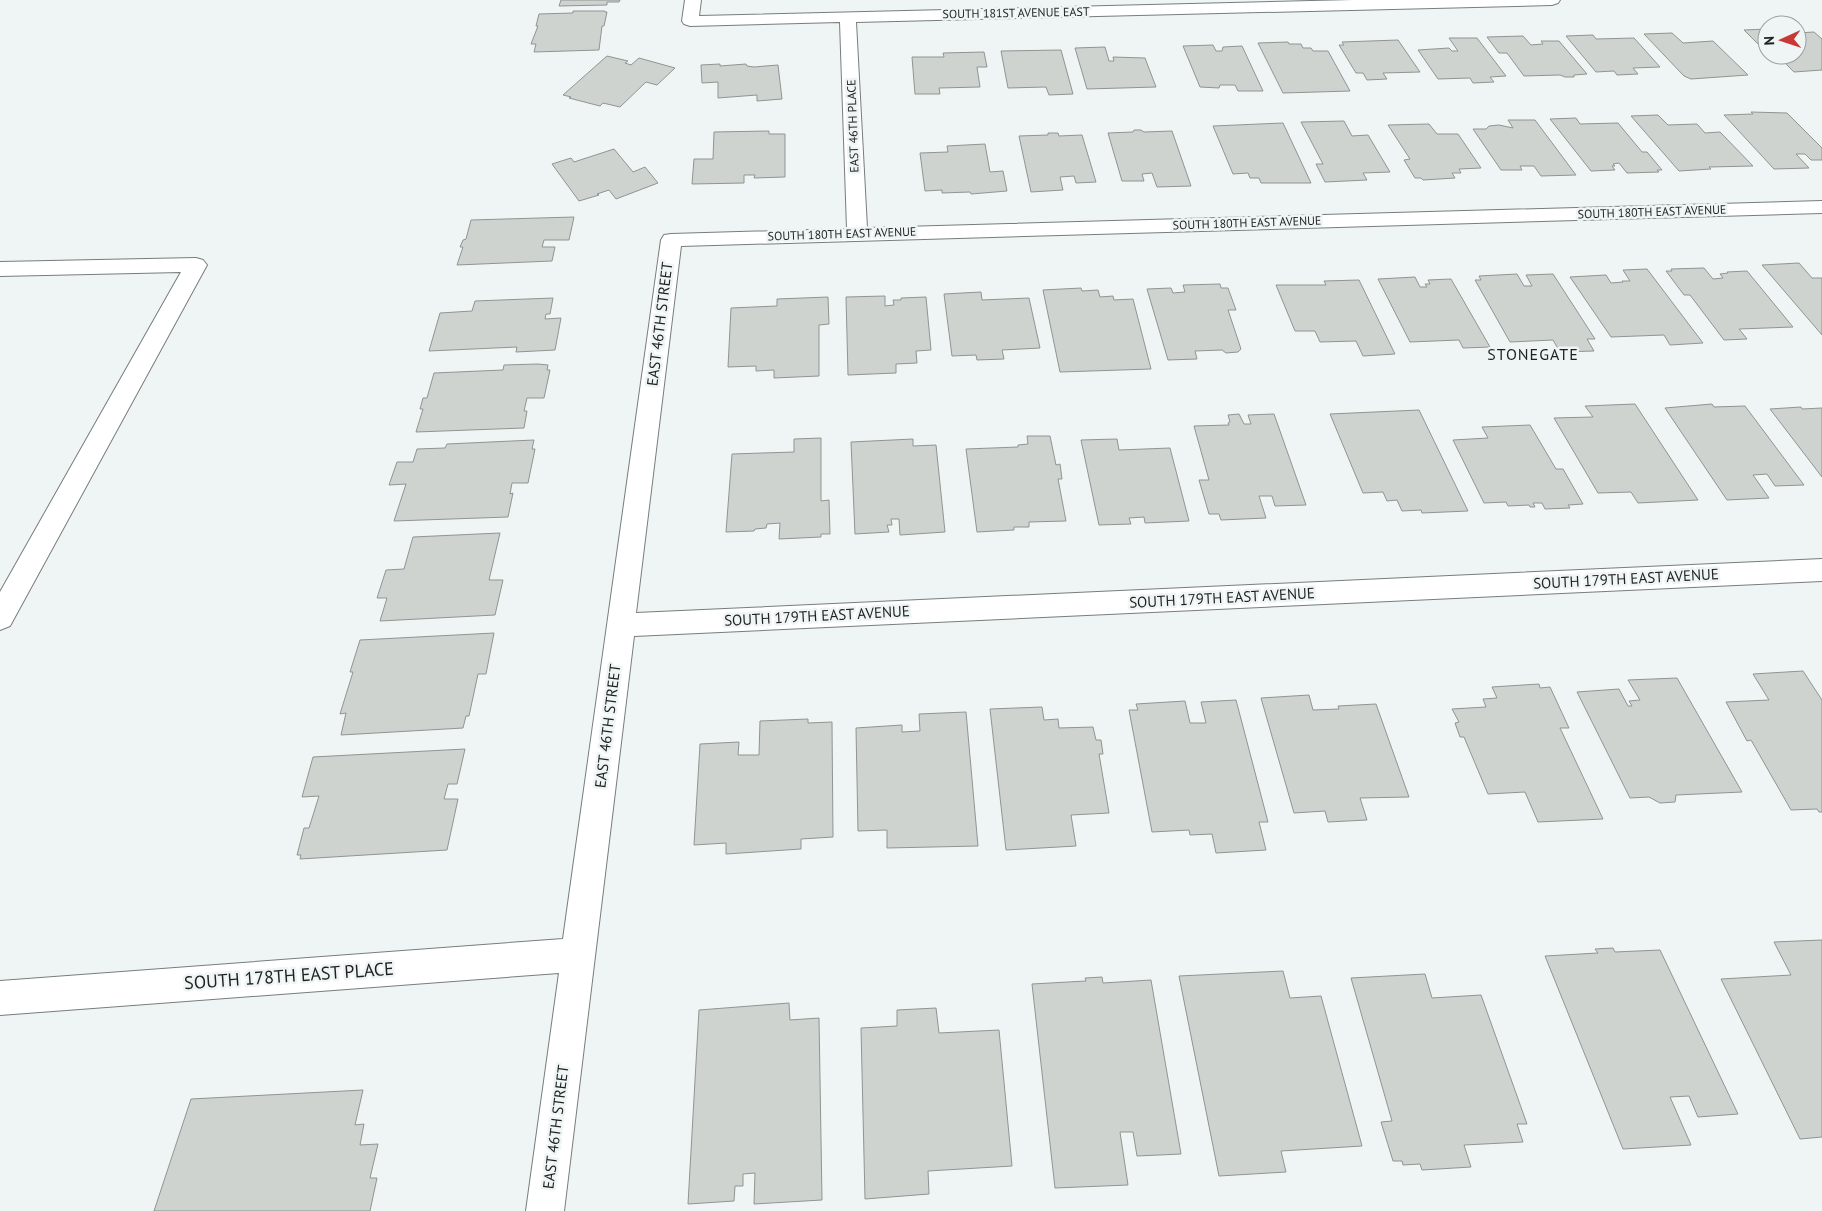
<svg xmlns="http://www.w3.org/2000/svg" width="1822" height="1211" font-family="'PT Sans',sans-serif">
<rect width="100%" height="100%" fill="#eef5f4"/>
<!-- building -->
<path fill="#ced3d0" stroke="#909592" d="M561,0h59l-1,2h-12v3l-48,1z
M573,11h32v1h2l-3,14h-2l-3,24 -65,2 2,-8h-5l7,-18h-2l3,-12 34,-1z
M1767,29v18h-6l-17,-17z
M1814,32l8,7v31l-28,2 -17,-17h20v-22z
M1672,33l11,10 30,-2 35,34 -57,4 -7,-3 -40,-42z
M1593,35l3,4 38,-1 26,29 -27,1 5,6 -21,1 -3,-4 -18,1 -30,-36z
M1523,36l8,9 12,-1 -2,-3h18l28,33 -13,1v2h-9l-5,-2 -36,1 -17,-23h-8l-12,-16z
M1449,38h28l29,38 -16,1 4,5 -21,1 -3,-5 -32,1 -20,-29 31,-2 3,3h6z
M1398,40l22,32 -37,1 4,6 -20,1 -4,-7h-7l-17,-28h5l-2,-3z
M1288,42l1,2h12l2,4h8l2,3h15l22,40 -67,2 -25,-50z
M1213,45l3,6h6l1,-4 19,-1 21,45h-25l-3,-6h-15l-1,3 -19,-1 -17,-41z
M1105,47l4,14h5l-1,-4 32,1 11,29 -69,2 -12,-41z
M1061,50l12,44 -24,1 -3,-8 -38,1 -7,-37z
M984,52l3,15h-10l3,20 -41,1 1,6h-25l-3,-37h32l-1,-4z
M607,56l21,5 -3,2 6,2 8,-7 36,10 -18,17 -11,-3 -26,25 -17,-4 -3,3 -31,-8 2,-1 -8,-2z
M720,64v2l26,-2 1,2 7,1 24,-2 4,34 -25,2v-6l-39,3v-16l-16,1 -1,-18z
M1751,112l36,1 35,35v12h-11l-6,-6h-9l13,14 -35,1 -50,-54 29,-1z
M1658,115l10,10 29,-1 8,9 15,-1 33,34 -44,1 2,2 -32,2 -48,-55z
M1576,118l4,6 38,-1 24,29h5l15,18h-5l2,2 -32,1 -8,-10 -6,1 2,2h-3l3,4 -24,1 -41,-52z
M1508,120h27l41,55 -35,1 -7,-10h-14l2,4h-21l-28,-41h13l3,-3 10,-1 14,3z
M1344,121l8,15 16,-1 22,37 -27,1 4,7 -42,2 -9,-18h7l-22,-42z
M1283,123l28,60h-50l-2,-5h-9l-2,-5 -15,1 -20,-48z
M1429,124l8,10h21l23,34 -22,1 2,4h-9l3,5 -32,2 -2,-2h-6l-11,-18 6,-1 -22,-34z
M1134,130h7l3,2 28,-1 19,55 -34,1 -5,-14 -10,1 2,7h-22l-14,-48 25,-1z
M769,131v3h16v43l-31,1 1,-3h-11v8l-52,1 2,-25h19l1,-27z
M1048,133h10l1,3 23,-1 14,47 -20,1 -2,-7 -14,1 3,13 -32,2 -12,-56 29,-1z
M985,144l5,28 13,-1 4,20 -36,3 -1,-2 -28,1v-3l-17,1 -5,-38 28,-1 -1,-6z
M614,149l19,23 12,-5 13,16 -42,16 -7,-9 -12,4 2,1 -20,6 -27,-37 19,-6 3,4z
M574,217l-5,23h-25l-2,7h13l-3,14 -95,4 6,-18h-3l3,-7 3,-1 5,-19z
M1799,263l13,15h10v57l-60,-70z
M1704,268l9,11 10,-1 -3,-4 8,-1 -1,-1 20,-1 46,56 -54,2 8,10 -23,1 -34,-45h-6l-18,-24h6l-1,-2z
M1647,269l56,74 -33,2 -6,-10 -53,2 -41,-60 36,-2 5,8 12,-1 -1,-1h8l-7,-11z
M1517,274l7,12h8l-6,-11 27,-1 42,65h-8l7,12 -34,1 -7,-12 -43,2 -35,-62h6l-2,-4z
M1415,277l5,10h7l-2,-3h5l-2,-4 23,-1 39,68 -27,1 -4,-8 -49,2 -32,-63z
M1359,280l36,74 -32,2 -7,-15 -36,1 -5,-11h-20l-19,-46h50l-2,-4z
M1220,284l1,4h7l8,22h-8l13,39 -3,3 -12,1 -4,-3 -27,1 2,8 -29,1 -21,-71 24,-1 2,5 12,-1 -2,-7z
M1081,288l1,3 16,-1 2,7 13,-1 1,4 19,-1 18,70 -91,3 -17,-82z
M981,292l1,8 47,-2 11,50 -38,2 2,9 -27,1 -1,-5 -24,1 -8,-62z
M885,296v10l9,-1 -1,-5h8v-2l25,-1 5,53 -15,1 1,12 -21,1v9l-48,2 -2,-78z
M828,297l1,27 -10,1v51l-45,2v-8l-18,1v-5l-28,1 3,-59 46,-2v-7z
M553,298l-3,16h-4l-1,5 16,-1 -6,32 -39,2 1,-5 -88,4 11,-38 32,-2 3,-10z
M538,364l10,1 -1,5h3l-6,28h-17l-3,13h3l-3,17 -108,4 7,-23h-3l3,-11h4l7,-25 69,-3 1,-5z
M1635,404l63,96 -60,3 -7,-11 -33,1 -44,-75 39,-1 -8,-11z
M1712,404l2,3 31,-1 59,79 -29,1 -8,-12 -14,1 16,23 -42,2 -62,-92z
M1801,407l1,2 20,-1v69l-52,-68z
M1419,410l49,101 -46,2 -1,-3 -19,1 -5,-11 -10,1 -4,-9 -20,1 -33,-79z
M1239,414l5,10h7l-3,-9 26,-1 32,91 -31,1 -3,-10h-13l7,22 -45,2 -2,-6h-10l-10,-34h10l-15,-54 35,-1 -1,-2 2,-1 -2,-7z
M1530,425l26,44h7l20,35 -15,1 2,3 -25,1 -3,-6h-9l2,4h-5l-1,-2 -21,1 -2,-4 -22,1 -31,-63 35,-2 -6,-11z
M1027,436h23l6,29 4,-1 2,15h-4l8,42 -37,1v5h-15v3l-37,2 -11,-83 52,-2v-2l10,-1z
M821,438v63l8,-1 1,34h-9v3l-42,2 1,-16 -13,1 -1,4 -11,1 -1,2 -28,1 6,-78 62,-2v-13z
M913,439v7l23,-1 9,87 -45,3 -1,-16h-8l1,6h-5l2,7 -34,2 -4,-92z
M1117,439l2,11 51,-2 19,73 -44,2 -1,-6 -15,1 2,6 -32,1 -18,-85z
M534,440l-2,9h3l-7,34h-16l-2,11 3,-1 -5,24 -114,4 12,-37 -17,1 8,-23h16l4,-13 28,-1 2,-4z
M500,533l-11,47h14l-8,35 -115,6 7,-23h-10l9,-28 18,-1 9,-32z
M494,633l-8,41h-8l-9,42h-3l-3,12 -122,7 5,-22 -6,1 13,-42h-3l10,-32z
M1803,671l19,29v112h-3l-2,-3 -26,1 -40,-70 -4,1 -21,-39 43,-2 -16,-26z
M1677,678l65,114 -66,3 -1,7 -15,1 -11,-6 -19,1 -53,-106 42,-3 9,17h4l-3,-5 11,-1 -12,-20z
M1539,684l1,4 10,-1 19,41h-9l43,91 -65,3 -13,-30 -37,2 -24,-57h-4l-5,-14 4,-1 -7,-13 34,-2 -3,-8 14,-1 -5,-11z
M1309,695l4,15 26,-1 -1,-3 38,-2 33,93 -49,1 7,22 -39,2 -3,-11 -31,2 -33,-115z
M1236,700l32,122h-9l7,28 -50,3 -4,-19 -22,1 -1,-5 -37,2 -23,-122h9l-2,-6 49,-3 5,22h16l-5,-21z
M1042,707l2,13 14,-1 1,9 34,-1 3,13h5l2,14h-4l10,59 -38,2 5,31 -70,4 -16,-141z
M966,712l12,134 -91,2v-18l-29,1 -2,-103 46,-3v7l18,-1 -1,-17z
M808,719v4l24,-1 1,115 -32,2v10l-75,5v-11l-32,2 6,-101 39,-2 -1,13h21l1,-34z
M465,749l-8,35h-9l-4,15h14l-11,51 -147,9 1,-4h-4l7,-27h5l10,-32 -17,1 11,-40z
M1822,940v197l-22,2 -79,-160 70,-4 -17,-33z
M1613,948l2,4 45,-2 78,164 -40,3 -9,-21 -19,1 21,48 -68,4 -78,-193 53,-3 -3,-4z
M1283,971l7,27 31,-2 41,150 -81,5 5,21 -67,4 -40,-200z
M1425,974l7,24 49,-3 46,129h-10l6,18 -59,3 7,22 -49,3 -2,-6 -17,1 -1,-4h-9l-12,-39 11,-1 -41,-143z
M1102,977l1,6 48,-3 30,174 -44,2 -4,-24h-13l8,53 -73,3 -23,-204 54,-3 -1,-3z
M789,1003l1,17 29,-2 3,182 -68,4 1,-31 -12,1v12h-8l-1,15 -46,3 11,-194z
M936,1008l3,25 60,-3 13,136 -84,5 1,23 -64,5 -4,-171 36,-2v-16z
M363,1090l-8,35 9,-1 -4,21 18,-1 -8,34h7l-7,33h-216l37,-112z"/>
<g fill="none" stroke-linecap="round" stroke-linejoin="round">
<!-- street casing -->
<g stroke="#777d7d" stroke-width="2">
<path id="street" d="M685,0h16l-2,16 654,-16h207l-2,3 -6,2 -696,17 11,206 955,-27v12l-1141,33 -45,367 1186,-54v22l-1188,55 -70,575h-38l33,-238 -559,42v-34l563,-42 98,-699 3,-5 7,-1 176,-5 -7,-207 -150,4 -6,-2 -2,-3z
M196,258l7,2 4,5 -197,361 -10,4v-38l181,-320 -181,4v-14z"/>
</g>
<!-- street -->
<use href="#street" fill="#fff" fill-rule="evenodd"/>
</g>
<g text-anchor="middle" stroke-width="5" stroke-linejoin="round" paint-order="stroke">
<!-- far-street labels -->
<g font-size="12" fill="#1f2121" stroke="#eef5f4">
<text transform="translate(1016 13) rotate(-1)" y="4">SOUTH 181ST AVENUE EAST</text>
<text transform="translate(853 126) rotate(-92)" y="4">EAST 46TH PLACE</text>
<text transform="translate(1652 212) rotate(-2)" y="4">SOUTH 180TH EAST AVENUE</text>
<text transform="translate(1247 223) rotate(-2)" y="4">SOUTH 180TH EAST AVENUE</text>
<text transform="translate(842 234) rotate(-2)" y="4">SOUTH 180TH EAST AVENUE</text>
</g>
<!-- street labels -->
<g font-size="15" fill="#1f2121" stroke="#eef5f4">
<text transform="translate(660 324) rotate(-83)" y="5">EAST 46TH STREET</text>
<text transform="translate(1626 579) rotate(-3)" y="5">SOUTH 179TH EAST AVENUE</text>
<text transform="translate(1222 598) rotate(-3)" y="5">SOUTH 179TH EAST AVENUE</text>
<text transform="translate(817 616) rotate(-3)" y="5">SOUTH 179TH EAST AVENUE</text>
<text transform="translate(608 726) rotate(-83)" y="5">EAST 46TH STREET</text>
<text transform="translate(556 1127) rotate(-83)" y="5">EAST 46TH STREET</text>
</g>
<!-- neighbourhood labels -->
<g font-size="16" letter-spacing="1" fill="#1f2121" stroke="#eef5f4">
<text x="1533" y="360">STONEGATE</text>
</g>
<!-- near-street labels -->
<g font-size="18" fill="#1f2121" stroke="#eef5f4">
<text transform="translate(289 976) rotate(-4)" y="6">SOUTH 178TH EAST PLACE</text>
</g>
</g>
<!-- north arrow -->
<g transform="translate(1782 40) rotate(267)"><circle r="24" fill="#eef5f4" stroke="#9ba0a0"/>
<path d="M0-4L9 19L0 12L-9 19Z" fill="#c73934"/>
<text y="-8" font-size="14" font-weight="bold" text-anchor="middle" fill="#1f2121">N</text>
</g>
</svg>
